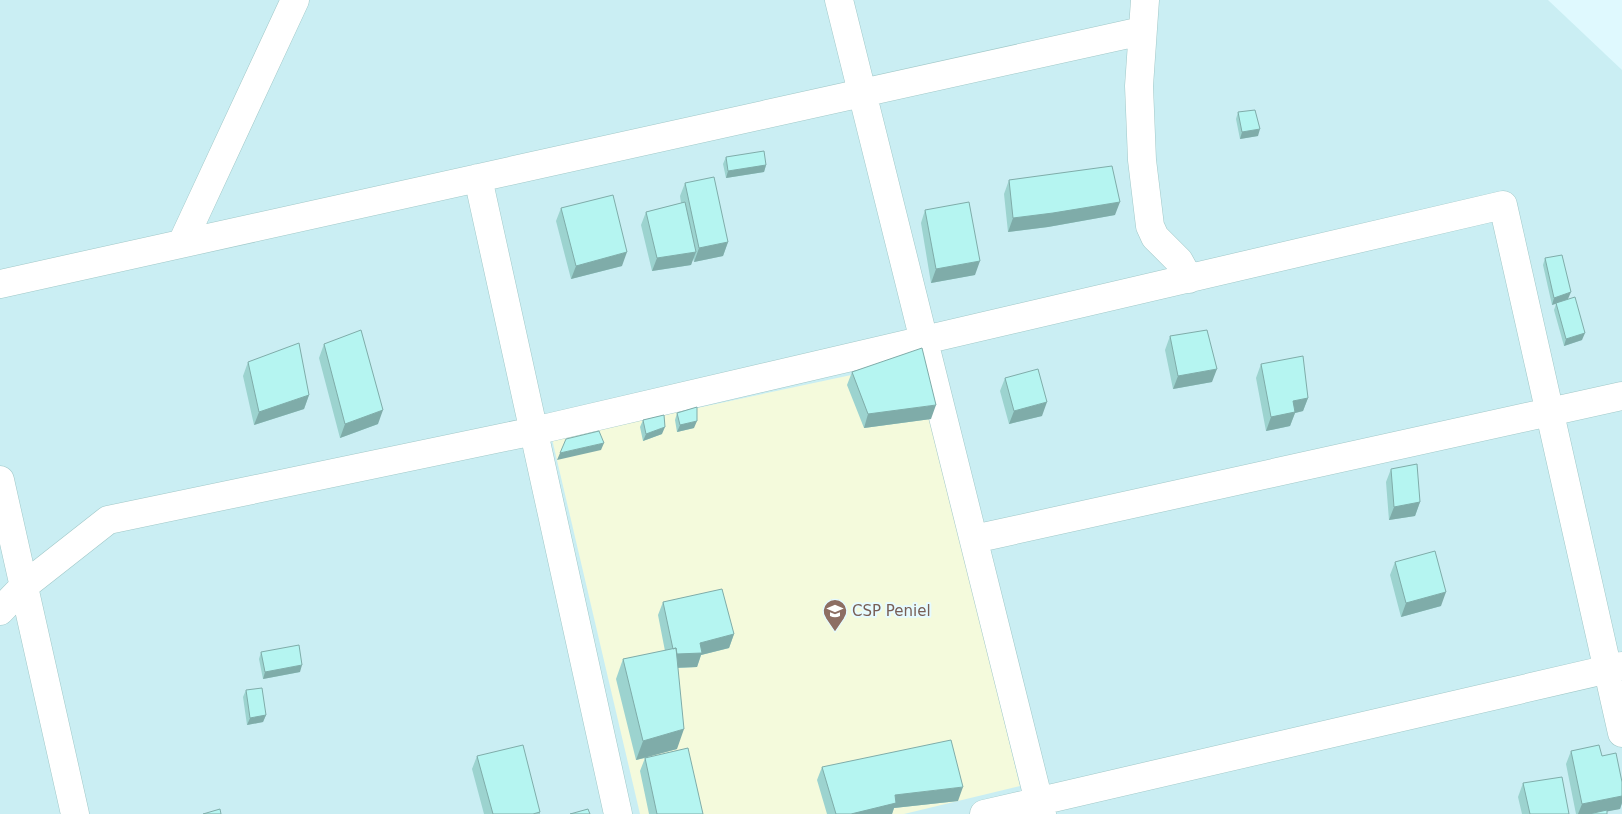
<svg xmlns="http://www.w3.org/2000/svg" width="1622" height="814" font-family="'DejaVu Sans',sans-serif">
<rect width="100%" height="100%" fill="#dff9fe"/>
<!-- residential -->
<path fill="#caeef3" d="M0,0h1548l74,70v744h-1622z"/>
<!-- education -->
<path fill="#f4fadc" d="M917,361l103,425 -116,28h-264l-88,-375z"/>
<g fill="none" stroke-linecap="round" stroke-linejoin="round">
<!-- minor casing -->
<g stroke="#a0c8c8" stroke-width="29">
<path id="minor" d="M839,0l203,814
M1145,0l-6,86 3,74 8,66 5,11 24,24 10,18
M478,178l140,636
M182,243l113,-243
M0,284l1142,-253
M0,480l75,334
M974,539l648,-143
M0,611l24,-25 84,-66 426,-89 969,-226 119,528
M984,814l638,-148"/>
</g>
<!-- minor -->
<use href="#minor" stroke="#fff" stroke-width="28"/>
</g>
<!-- wall -->
<path fill="#9cd3cf" d="M1238,112l20,24 -18,3 -4,-20z
M726,157l40,8 -2,7 -38,6 -3,-14z
M1009,180l106,35 -67,12 -40,5 -4,-38z
M685,183l43,59 -5,14 -29,6 -1,-4 -2,7 -39,6 -11,-46 5,-13 35,-9 -1,-7z
M561,208l61,58 -51,13 -15,-58z
M925,210l50,65 -44,8 -10,-60z
M1545,258l23,41 14,41 -18,6 -10,-36 2,-6 -4,1 -9,-40z
M1170,336l42,46 -39,7 -8,-39z
M324,344l54,80 -38,14 -21,-80z
M248,362l61,33 -5,14 -50,16 -11,-49z
M1261,364l47,34 -5,13 -8,2 -5,13 -24,5 -10,-53z
M852,372l79,47 -67,9 -17,-43z
M1005,378l37,38 -33,8 -9,-33z
M677,413l17,15 -17,4 -2,-12z
M643,420l19,14 -19,7 -3,-14z
M1391,469l29,33 -5,14 -26,4 -3,-38z
M1395,562l46,44 -40,11 -11,-42z
M663,602l71,32 -5,14 -28,7 -4,12 -19,1 -1,81 -30,8 56,57h-54l-9,-43 5,-13 -9,2 -20,-81 7,-20 42,-8 -7,-36z
M261,652l39,20 -37,7 -4,-20z
M246,690l20,25 -3,7 -16,3 -4,-28z
M1571,751l31,5 20,26v21l-2,6 -13,2v3h-31l-10,-50z
M477,756l63,56v2h-56l-12,-45z
M822,767l136,34 -64,7 -2,6h-65l-10,-34z
M1523,783l46,31h-47l-4,-17z"/>
<!-- shaded-wall -->
<path fill="#7faca9" d="M1260,129l-2,7 -18,3 2,-7z
M766,165l-2,7 -38,6 2,-7z
M1120,202l-5,13 -67,12 -40,5 5,-14z
M728,242l-5,14 -29,6 5,-14z
M627,252l-5,14 -51,13 5,-13z
M696,252l-5,13 -39,6 5,-13z
M980,261l-5,14 -44,8 5,-14z
M1571,292l-3,7 -16,6 2,-7z
M1585,333l-3,7 -18,6 2,-7z
M1217,369l-5,13 -39,7 5,-13z
M309,395l-5,14 -50,16 5,-13z
M1308,398l-5,13 -8,2 -5,13 -24,5 5,-14 22,-16z
M1047,402l-5,14 -33,8 5,-13z
M936,405l-5,14 -67,9 4,-14z
M383,410l-5,14 -38,14 5,-14z
M697,421l-3,7 -17,4 3,-7z
M665,427l-3,7 -19,7 3,-7z
M604,443l-3,7 -44,10 3,-7z
M1420,502l-5,14 -26,4 5,-13z
M1446,592l-5,14 -40,11 5,-14z
M734,634l-5,14 -28,7 -4,12 -28,1 5,-14 26,-11z
M302,665l-2,7 -37,7 2,-7z
M266,715l-3,7 -16,3 3,-7z
M684,729l-7,20 -41,11 7,-19z
M963,787l-5,14 -64,7 -2,6h-41l44,-19z
M1622,796v7l-2,6 -26,5h-16l4,-10z"/>
<!-- building -->
<path fill="#b5f5f1" stroke="#7faca9" d="M1255,110l5,19 -18,3 -4,-20z
M764,151l2,14 -38,6 -2,-14z
M1112,166l8,36 -67,11 -40,5 -4,-38z
M714,177l14,65 -29,6 -14,-65z
M613,195l14,57 -51,14 -15,-58z
M685,202l11,50 -39,6 -11,-46z
M969,202l11,59 -44,8 -11,-59z
M1562,255l9,37 -17,6 -9,-40z
M1575,297l10,36 -19,6 -10,-36z
M361,330l22,80 -38,14 -21,-80z
M1207,330l10,39 -39,7 -8,-40z
M299,343l10,52 -50,17 -11,-50z
M922,348l14,57 -68,9 -16,-42z
M1303,356l5,42 -15,3 2,11 -24,5 -10,-53z
M1038,369l9,33 -33,9 -9,-33z
M697,407v14l-17,4 -3,-12z
M664,415l1,12 -19,7 -3,-14z
M599,431l5,12 -44,10 6,-14z
M1417,464l3,38 -26,5 -3,-38z
M1435,551l11,41 -40,11 -11,-41z
M722,589l12,45 -34,9 2,10 -25,1 -1,-6 -3,1 -10,-47z
M299,645l3,20 -37,7 -4,-20z
M676,648l8,81 -41,12 -20,-82z
M262,688l4,27 -16,3 -4,-28z
M951,740l12,47 -68,8 1,8 -45,11h-15l-14,-47z
M523,745l17,67 -7,2h-40l-16,-58z
M1599,745l3,11 14,-3 6,29v14l-40,8 -11,-53z
M688,748l15,66h-46l-12,-56z
M1562,777l7,37h-39l-7,-31z
M220,809l1,5h-18z
M588,809l2,5h-20z
M1607,810v4h-18z"/>
<!-- icons -->
<defs>
<g id="school-pin" transform="scale(1.25)"><path d="M0 17L-7.5 6A9.5 9.5 0 1 1 7.5 6Z" fill="#8d6e63" stroke="#e6fbff"/><path d="M0-5L7-2L0 1L-7-2ZM-4 1L0 2.5L4 1V4Q0 6-4 4Z" fill="#fff"/></g>
</defs>
<g fill-rule="evenodd">
<use href="#school-pin" x="835" y="611"/>
</g>
<g text-anchor="middle" stroke-width="4" stroke-linejoin="round" paint-order="stroke">
<!-- education labels -->
<g font-size="15" fill="#785e54" stroke="#e6fbff" text-anchor="start">
<text x="852" y="616">CSP Peniel</text>
</g>
</g>
</svg>
